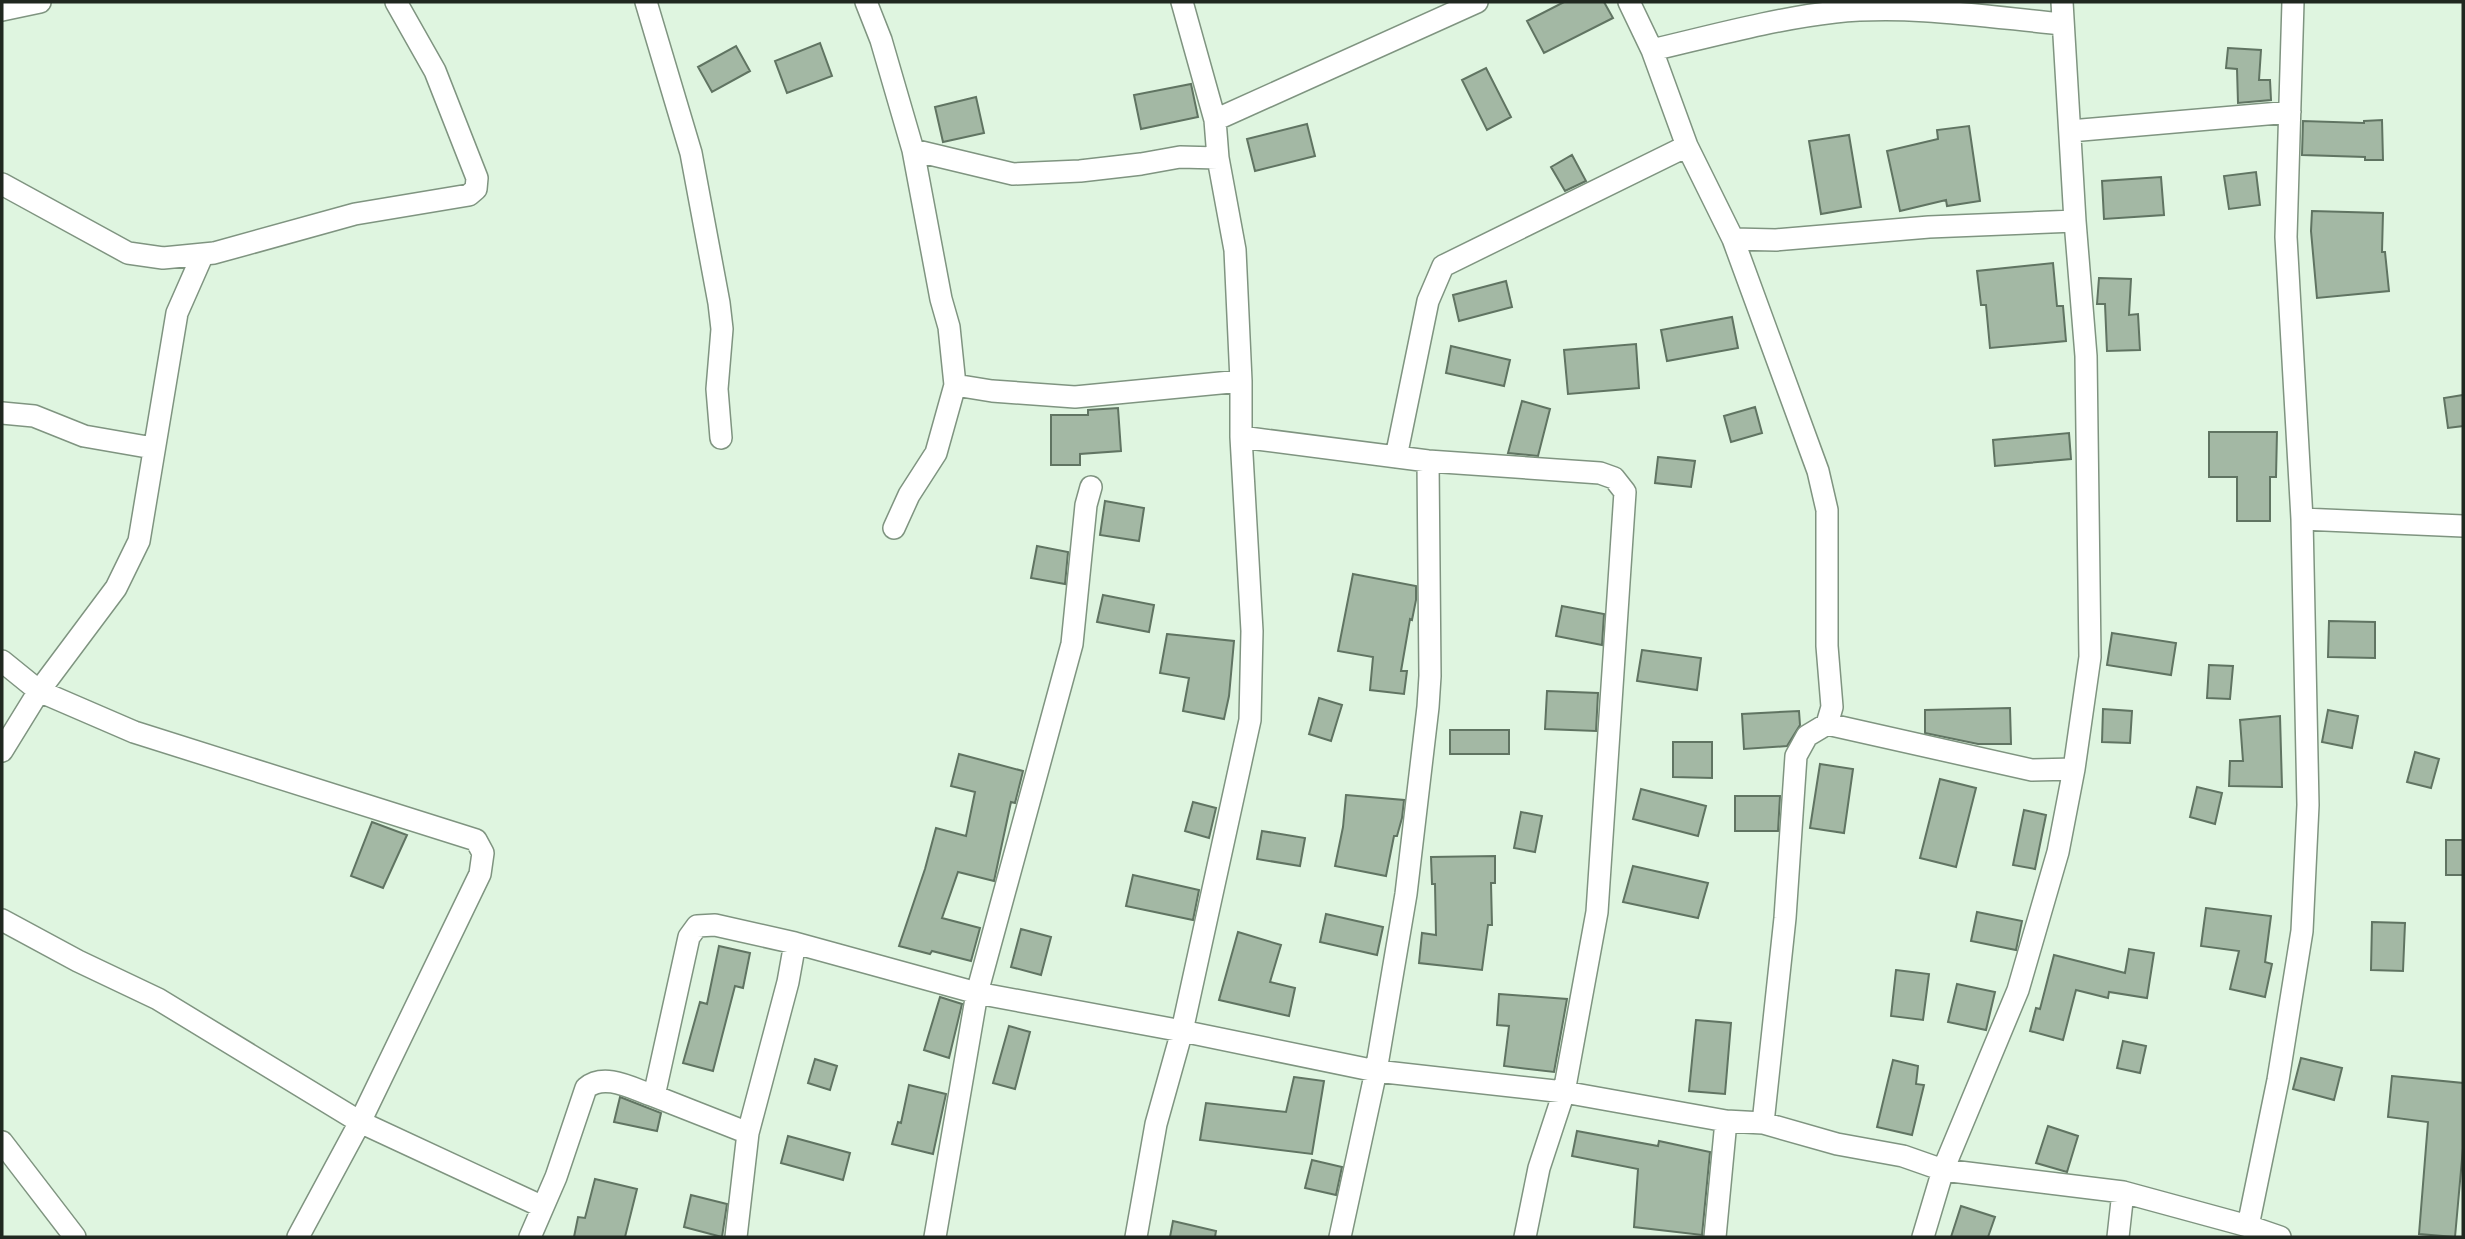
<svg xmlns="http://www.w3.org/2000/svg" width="2465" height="1239" font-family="'Open Sans',sans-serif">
<rect width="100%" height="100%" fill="#dff5e0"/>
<!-- building -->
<path fill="#a3b8a4" stroke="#607462" stroke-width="2" d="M1564,2h40l9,16 -69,35 -17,-32z
M820,43l12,33 -45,17 -12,-32z
M736,46l14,25 -38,21 -14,-25z
M2228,48l33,2 -2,30h11l1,20 -33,3 -1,-34 -11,-1z
M1486,68l25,49 -24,13 -25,-50z
M1191,84l7,33 -57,12 -7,-34z
M976,97l8,36 -41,9 -8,-35z
M2382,120l1,40h-18v-3l-63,-2 1,-34 61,2v-2z
M1307,124l8,32 -60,15 -8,-32z
M1969,126l11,75 -33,5 -1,-6 -46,11 -13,-60 51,-12 -1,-9z
M1849,135l12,72 -40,7 -12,-73z
M1572,155l14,26 -21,10 -14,-24z
M2256,172l4,33 -31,4 -5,-33z
M2161,177l3,38 -60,4 -2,-38z
M2312,211l71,2 -1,39h3l4,39 -72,7 -6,-67z
M2053,263l4,43h6l3,35 -76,7 -4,-43h-5l-4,-34z
M2099,278l32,1 -2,36 9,-1 2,36 -33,1 -2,-47h-8z
M1506,281l6,26 -53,14 -6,-26z
M1732,317l6,31 -71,13 -6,-31z
M1636,344l3,44 -71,6 -4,-44z
M1451,346l59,14 -6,26 -58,-13z
M2463,395v31l-15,2 -4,-30z
M1522,401l28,8 -12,47 -30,-3z
M1755,407l7,26 -31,9 -7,-26z
M1118,408l3,43 -41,3v11h-29v-50h37v-5z
M2209,432h68l-1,45h-6v44h-33v-44h-28z
M2069,433l2,26 -76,7 -2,-26z
M1658,457l37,4 -4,26 -36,-4z
M1105,501l39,7 -5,33 -39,-6z
M1037,546l31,6 -3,32 -34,-6z
M1353,574l63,12v14l-4,20 -2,-1 -9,52h6l-3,23 -34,-4 3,-33 -35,-6z
M1103,595l51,10 -5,27 -52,-10z
M1562,606l42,8 -2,31 -46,-9z
M2329,621l46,1v36l-47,-1z
M2112,633l64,10 -5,32 -64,-10z
M1167,634l67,7 -5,55 -5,23 -41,-8 6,-33 -29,-5z
M1642,650l59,8 -4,32 -60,-9z
M2209,665l24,1 -3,33 -23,-1z
M1547,691l51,2 -2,38 -51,-2z
M1319,698l23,7 -11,36 -22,-7z
M2010,708l1,36h-33l-53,-11v-23z
M2103,709l29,2 -2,32 -28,-1z
M2328,710l30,6 -6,32 -30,-6z
M1799,711l1,14 -13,21 -43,3 -2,-35z
M2280,716l2,71 -53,-1 1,-25h13l-3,-41z
M1450,730h59v24h-59z
M1673,742h39v36l-39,-1z
M2415,752l24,7 -8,29 -24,-6z
M959,754l64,17 -8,32 -4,-1 -17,79 -36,-9 -16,46 38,10 -9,33 -39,-10 -2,3 -31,-8 26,-77 11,-41 30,8 9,-44 -24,-6z
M1820,764l33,5 -9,64 -34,-5z
M1940,779l36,9 -20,79 -36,-9z
M2197,787l25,6 -7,31 -25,-7z
M1641,789l65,17 -8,30 -65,-17z
M1346,795l58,5 -2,18 -5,18h-3l-8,40 -51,-10 8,-39z
M1735,796h45l-2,35h-43z
M1193,802l23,6 -7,30 -24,-7z
M2024,810l22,5 -11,54 -22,-4z
M1521,812l21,4 -7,36 -21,-4z
M372,822l35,13 -24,53 -32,-12z
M1262,831l43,7 -5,28 -43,-7z
M2446,840h17v35h-17z
M1495,856v27h-4l1,42h-4l-6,45 -63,-7 3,-30 14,2 -1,-51h-3l-1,-27z
M1633,866l75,17 -10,35 -75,-16z
M1133,875l66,15 -6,30 -67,-14z
M2206,908l65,8 -6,46 7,2 -7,33 -35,-8 9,-38 -38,-5z
M1977,912l45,9 -6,29 -45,-9z
M1326,914l57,13 -6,28 -57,-13z
M2372,922l33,1 -2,48 -32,-1z
M1021,929l30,8 -10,38 -30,-8z
M1238,932l43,13 -11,37 25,6 -6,28 -70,-16z
M719,946l31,7 -7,35 -8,-2 -22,85 -30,-8 17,-61 7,2z
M2129,949l25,4 -7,45 -38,-6 -1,6 -32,-8 -13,50 -33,-9 6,-23 4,1 14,-54 71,18z
M1896,970l33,4 -6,46 -32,-4z
M1957,984l38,8 -9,38 -38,-8z
M1499,994l68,5 -13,73 -50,-6 5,-40 -12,-1z
M940,997l22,7 -13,54 -25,-8z
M1696,1020l35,3 -6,71 -36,-3z
M1009,1026l21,6 -15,57 -22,-6z
M2123,1041l23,5 -6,27 -23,-5z
M2301,1058l41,10 -8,32 -41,-11z
M815,1059l22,7 -7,24 -22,-7z
M1893,1060l25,6 -2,18 8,1 -12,50 -35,-8z
M2392,1076l71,7v65l-8,89 -36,-3 9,-112 -40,-5z
M1294,1077l30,4 -12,73 -112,-14 6,-37 80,9z
M909,1085l37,9 -13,60 -41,-10 6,-22 3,1z
M620,1097l41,16 -4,18 -43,-9z
M2048,1126l30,10 -11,36 -31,-9z
M1577,1131l81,15 1,-5 51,11 -8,83 -68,-8 4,-58 -66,-13z
M788,1136l62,17 -7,27 -62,-17z
M1312,1160l30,7 -6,28 -31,-7z
M595,1179l42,10 -12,48h-51l4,-20 7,1z
M691,1195l36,9 -5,33 -38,-10z
M1961,1206l34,11 -7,20h-37z
M1173,1221l43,10 -1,6h-45z"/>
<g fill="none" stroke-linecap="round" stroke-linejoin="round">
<!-- street casing -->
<g stroke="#7f9480" stroke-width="24">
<path id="street" d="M646,2l45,151 28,150 3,26 -5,60 4,49
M866,2l15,38 32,110 28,149 8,28 6,58 37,6 83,6 166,-16
M1629,2l23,48 35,96 46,93 85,232 9,39v136l5,61 -5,17 -20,12 -11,20 -11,162 -22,205
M2,10l38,-8
M1652,50c60,-14 121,-31 183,-38 75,-8 153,5 228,12
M1215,120l262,-118
M2070,131l220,-19
M913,150l100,24 67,-3 61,-7 39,-7 38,1
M2,184l126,69 35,5 51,-5 141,-39 114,-19 7,-6 1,-11 -42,-107 -39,-69
M1733,239l43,1 153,-13 146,-6
M2,413l32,3 50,20 69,12
M1241,437l187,24 172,12 14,5 11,14 -28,420 -33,180 -25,76 -14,69
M1396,457l32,-156 15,-35 244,-120
M2302,519l161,7
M894,528l15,-33 27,-42 19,-68
M2,661l37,30 95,41 342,108 7,13 -3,21 -120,248 -62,115
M1827,724l205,46 42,-1
M2,751l37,-60 77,-103 23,-47 38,-228 26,-59
M2,920l76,41 80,38 202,123 183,85
M654,1096l94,37
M2,1142l73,95
M2248,1226l30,-146 24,-149 6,-126 -6,-286 -16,-282 7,-235
M530,1237l26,-60 30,-89c19,-16 47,1 68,8l35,-159 8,-11 18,-1 80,18 182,50 205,38 194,40 188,21 162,29 37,2 74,21 66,12 40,14 180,22 125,34 32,11
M736,1237l12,-104 40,-151 7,-39
M935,1237l42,-244 95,-349 14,-139 5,-18
M1136,1237l20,-113 26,-93 68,-311 2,-89 -11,-194v-56l-6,-131 -17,-92 -3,-38 -33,-118
M1340,1237l36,-166 30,-177 22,-187 2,-31 -2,-215
M1715,1237l11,-116
M1923,1237l20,-67 75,-180 40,-138 16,-83 16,-112 -4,-301 -11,-135 -13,-219
M2118,1237l5,-45"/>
</g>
<!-- street -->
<use href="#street" stroke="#fff" stroke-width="21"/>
</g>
<!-- border -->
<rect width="2465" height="1239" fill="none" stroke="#202820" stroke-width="7"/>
</svg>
